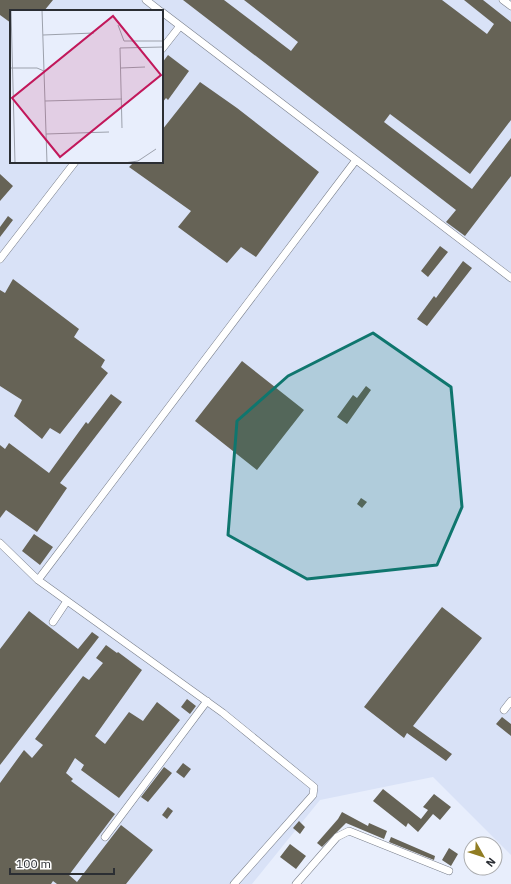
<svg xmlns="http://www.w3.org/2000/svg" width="511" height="884" font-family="'IBM Plex Sans',sans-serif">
<rect width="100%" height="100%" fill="#e8eefc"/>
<!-- built -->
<path fill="#d9e2f7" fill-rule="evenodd" d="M0,0h511v855l-78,-78 -113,23 -68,84h-252zM11,11h151v151h-151z"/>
<!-- building -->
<path fill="#666356" d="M0,0h53l-9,11h-33v12l-11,-8z
M183,0h41l67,51 7,-9 -54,-42h198l45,34 7,-10 -30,-24h19l28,22v98l-41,54 -80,-60 -6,8 88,67 39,-51v38l-46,60 -19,-14 10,-12z
M168,55l21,16 -21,29 -2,-2 -4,5v-40z
M200,82l37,26 82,64 -63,85 -15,-10 -14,16 -49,-36 13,-16 -62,-44 5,-5h28v-32z
M0,174l13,12 -13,15z
M8,216l5,4 -13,17v-10z
M440,246l8,6 -20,25 -7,-6z
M463,261l9,7 -45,58 -10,-7 17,-23 2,2z
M13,279l66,50 -5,8 31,23 -4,7 7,6 -48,61 -10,-6 -8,11 -28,-23 8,-16 -22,-14v-96l5,3z
M242,361l62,49 -47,60 -62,-49z
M366,386l5,4 -24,34 -10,-7 16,-22 4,3z
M111,394l11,8 -62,81 7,5 -30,44 -31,-22 -6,8v-73l5,4 4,-6 40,30 37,-51 2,2z
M361,498l6,4 -5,6 -5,-4z
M34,534l19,13 -13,18 -18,-14z
M442,607l40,31 -69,88 39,28 -6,7 -39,-28 -3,5 -40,-31z
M29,611l49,38 14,-17 7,5 -99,128v-116z
M106,645l11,8 1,-1 24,18 -47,66 10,8 24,-32 14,9 14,-19 23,18 -61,78 -38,-28 3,-5 -9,-7 -9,15 7,6 -2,2 44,33 -46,61 8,7 44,-57 32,25 -27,34h-69l-4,-3 -2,3h-51v-101l24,-33 8,8 11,-13 -8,-6 48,-63 6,4 14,-17 -7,-5z
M187,699l9,7 -6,8 -9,-7z
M502,717l9,7v12l-15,-12z
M183,763l8,6 -7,9 -8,-6z
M164,767l8,6 -24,29 -7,-5z
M383,789l38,30 7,-9 -5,-3 11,-13 17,13 -11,13 -7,-6 -15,18 -10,-9 -2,4 -33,-26z
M168,807l5,4 -6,8 -5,-4z
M342,812l26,14 1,-3 18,8 -3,8 -38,-16 -24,24 -5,-4 21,-24z
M299,821l6,6 -5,7 -7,-6z
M391,837l44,19 -1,4 -45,-18z
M290,844l16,12 -10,13 -16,-12z
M449,848l9,6 -7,12 -9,-6z"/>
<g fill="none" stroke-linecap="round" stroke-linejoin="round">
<!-- minor casing -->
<g stroke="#797f8b" stroke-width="8">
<path id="minor" d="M146,0l14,11
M503,0l8,6
M162,12l349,266
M162,49l18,-23
M0,259l75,-97
M0,543l38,37 185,133 91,74 -1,8 -79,89
M38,580l318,-420
M53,622l14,-21
M504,710l7,-9
M105,837l102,-136
M296,884l41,-47 12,-6 100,40"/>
</g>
<!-- minor -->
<use href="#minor" stroke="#fff" stroke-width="7"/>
</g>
<!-- marked area -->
<path fill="#0f766e" fill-opacity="0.2" stroke="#0f766e" stroke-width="3" stroke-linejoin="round" d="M373,333l78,54 11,120 -25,58 -130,14 -79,-44 9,-114 51,-45z"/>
<!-- overview -->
<g transform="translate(10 10)">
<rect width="153" height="153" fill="#e8eefc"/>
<path fill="none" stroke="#9ca1ac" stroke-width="1" d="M1,0l4,153M32,0l5,153M108,15l6,16h39M33,25l51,-2M0,58h27l7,3M111,58l24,-1M35,91l77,-2M112,118l-2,-80 43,-1M36,124l63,-2M114,153l14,-2 18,-12"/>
<path fill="#c2185b" fill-opacity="0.15" stroke="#c2185b" stroke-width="2" d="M103,6l48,59 -101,82 -48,-59z"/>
<rect width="153" height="153" fill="none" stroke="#2b2e33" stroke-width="2"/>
</g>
<!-- north arrow -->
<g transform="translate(483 856) rotate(129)"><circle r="19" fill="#ffffff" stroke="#aaabad"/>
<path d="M0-3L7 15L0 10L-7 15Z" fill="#917d23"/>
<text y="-6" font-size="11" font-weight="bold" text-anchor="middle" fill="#2b2e33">N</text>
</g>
<!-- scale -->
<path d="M10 868v6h104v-6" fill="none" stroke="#2b2e33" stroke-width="2"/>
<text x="16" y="868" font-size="12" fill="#2b2e33" stroke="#ffffff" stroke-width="3" paint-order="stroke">100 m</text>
</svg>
